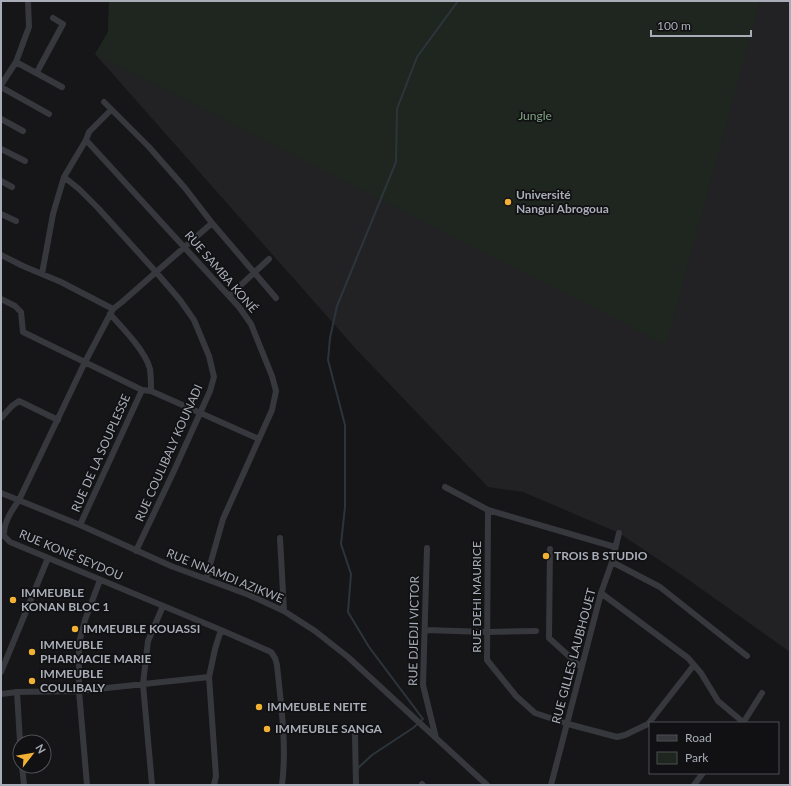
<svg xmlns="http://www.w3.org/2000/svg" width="791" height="786" font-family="Lato,sans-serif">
<rect width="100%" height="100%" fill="#161618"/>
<!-- built -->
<path fill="#222225" d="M109,1h681v651l-104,-74 -67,-45 -96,-41 -35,-5 -132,-138 -261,-295 13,-22z"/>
<!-- green -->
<path fill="#1e261f" d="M109,1h651l-94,344 -571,-291 13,-22z"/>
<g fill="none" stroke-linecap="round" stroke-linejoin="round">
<!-- stream -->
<path stroke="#2c353c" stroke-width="2" d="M357,769l15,-14 41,-27 10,-9 -54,-72 -21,-35 3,-38 -10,-30 4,-37v-82l-17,-65 2,-22 7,-32 59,-144 1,-53 20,-52 41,-56"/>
<!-- street -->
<path stroke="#37383d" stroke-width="6" d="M16,62l46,25
M37,72l26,-48 -10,-6
M1,85l15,-23 13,-35 -1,-26
M1,87l48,27
M104,102l45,45 36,41 27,35 64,75
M1,119l22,12
M86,140l153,167 12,17 21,52 4,15 -4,19 -49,109 -17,60
M1,149l24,12
M64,177l15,12 19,19 58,64 24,28 14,20 15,36 5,21 -4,14 -37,82 -37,78
M1,181l11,6
M1,214l15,7
M212,223l-90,79 -9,7 -28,53 -66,138c-7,10 -16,23 -15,36l6,6 211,88 50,22 4,6 2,7c4,40 10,80 5,120
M1,255l22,11 38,16 52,27
M42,274l11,-60 11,-37 22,-37 3,-8 22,-22
M229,296l40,-37
M1,299l14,7 6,6 2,20 119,58 9,1 108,48
M110,314c12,13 36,38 40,55 1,7 1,14 1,22
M1,418l11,-12 7,-5 39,19
M445,487l43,23 -1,150 29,36 19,17 33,11 49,13 8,-2 23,-11 46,-59
M1,493l79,32 91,41 78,29 35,16 31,20 33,26 139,128
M488,510l127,37
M80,525l62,-135
M280,538l4,73
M427,548l-4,137 13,53
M550,549l-1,89 32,29
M612,562l48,25 87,69
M601,593l87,65 13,15 17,28 25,21
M425,630l62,2 49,-1
M1,672l47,-114
M17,692l3,50
M1,694l16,-2 62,-1 130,-14
M743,723l19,-30
M355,735l1,50
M22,766l2,19
M422,784l1,1
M87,785l-8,-94v-48l6,-23 15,-40
M152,785l-9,-101 5,-43 15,-35
M214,785l2,-9 -7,-99 6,-28 6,-19
M551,785l50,-192 11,-31 7,-29
M694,785l9,-12"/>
</g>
<!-- markers -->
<g fill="#f2b134" stroke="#111113" stroke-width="1.5">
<circle cx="508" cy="202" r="4"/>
<circle cx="546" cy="556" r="4"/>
<circle cx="13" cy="600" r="4"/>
<circle cx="75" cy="629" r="4"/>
<circle cx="32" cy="652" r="4"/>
<circle cx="32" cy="681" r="4"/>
<circle cx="259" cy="707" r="4"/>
<circle cx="267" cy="729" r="4"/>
</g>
<g text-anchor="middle" stroke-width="3.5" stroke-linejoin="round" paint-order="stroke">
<!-- park labels -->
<g font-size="12" fill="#7fa381" stroke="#111113">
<text x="535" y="120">Jungle</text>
</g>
<!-- poi labels -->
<g font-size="12" font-weight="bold" fill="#a8adb8" stroke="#111113" text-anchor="start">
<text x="516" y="199">Université<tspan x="516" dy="14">Nangui Abrogoua</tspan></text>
<text x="554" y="560">TROIS B STUDIO</text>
<text x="21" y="597">IMMEUBLE<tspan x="21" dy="14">KONAN BLOC 1</tspan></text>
<text x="83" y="633">IMMEUBLE KOUASSI</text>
<text x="40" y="649">IMMEUBLE<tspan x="40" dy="14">PHARMACIE MARIE</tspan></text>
<text x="40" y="678">IMMEUBLE<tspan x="40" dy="14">COULIBALY</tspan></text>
<text x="267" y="711">IMMEUBLE NEITE</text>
<text x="275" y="733">IMMEUBLE SANGA</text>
</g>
<!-- street labels -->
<g font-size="12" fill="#a8adb8" stroke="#111113">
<text transform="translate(221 272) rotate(49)" y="4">RUE SAMBA KONÉ</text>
<text transform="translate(101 453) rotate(-66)" y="4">RUE DE LA SOUPLESSE</text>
<text transform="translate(169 453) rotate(-66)" y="4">RUE COULIBALY KOUNADI</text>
<text transform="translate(71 555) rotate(23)" y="4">RUE KONÉ SEYDOU</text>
<text transform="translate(225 576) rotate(22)" y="4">RUE NNAMDI AZIKWE</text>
<text transform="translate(477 597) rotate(-90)" y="4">RUE DEHI MAURICE</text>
<text transform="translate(414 631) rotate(-89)" y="4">RUE DJEDJI VICTOR</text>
<text transform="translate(574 656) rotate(-75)" y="4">RUE GILLES LAUBHOUET</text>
</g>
</g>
<!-- border -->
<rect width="791" height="786" fill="none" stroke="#a8adb8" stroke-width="4"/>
<!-- legend -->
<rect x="649" y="722" width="130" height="52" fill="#111113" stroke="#4d4f55"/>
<rect x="657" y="735" width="20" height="6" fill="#37383d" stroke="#4d4f55"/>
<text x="685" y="742" font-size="12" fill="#a8adb8">Road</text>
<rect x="657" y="752" width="20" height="12" fill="#1e261f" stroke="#4d4f55"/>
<text x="685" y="762" font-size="12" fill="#a8adb8">Park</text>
<!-- north arrow -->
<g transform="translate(32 754) rotate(59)"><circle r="19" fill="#111113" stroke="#4d4f55"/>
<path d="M0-3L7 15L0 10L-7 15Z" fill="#f2b134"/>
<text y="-6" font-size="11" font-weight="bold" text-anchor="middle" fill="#a8adb8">N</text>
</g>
<!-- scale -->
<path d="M651 30v6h100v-6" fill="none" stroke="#a8adb8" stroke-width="2"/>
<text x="657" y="30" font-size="12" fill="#a8adb8" stroke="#111113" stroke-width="3" paint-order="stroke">100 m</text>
</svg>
